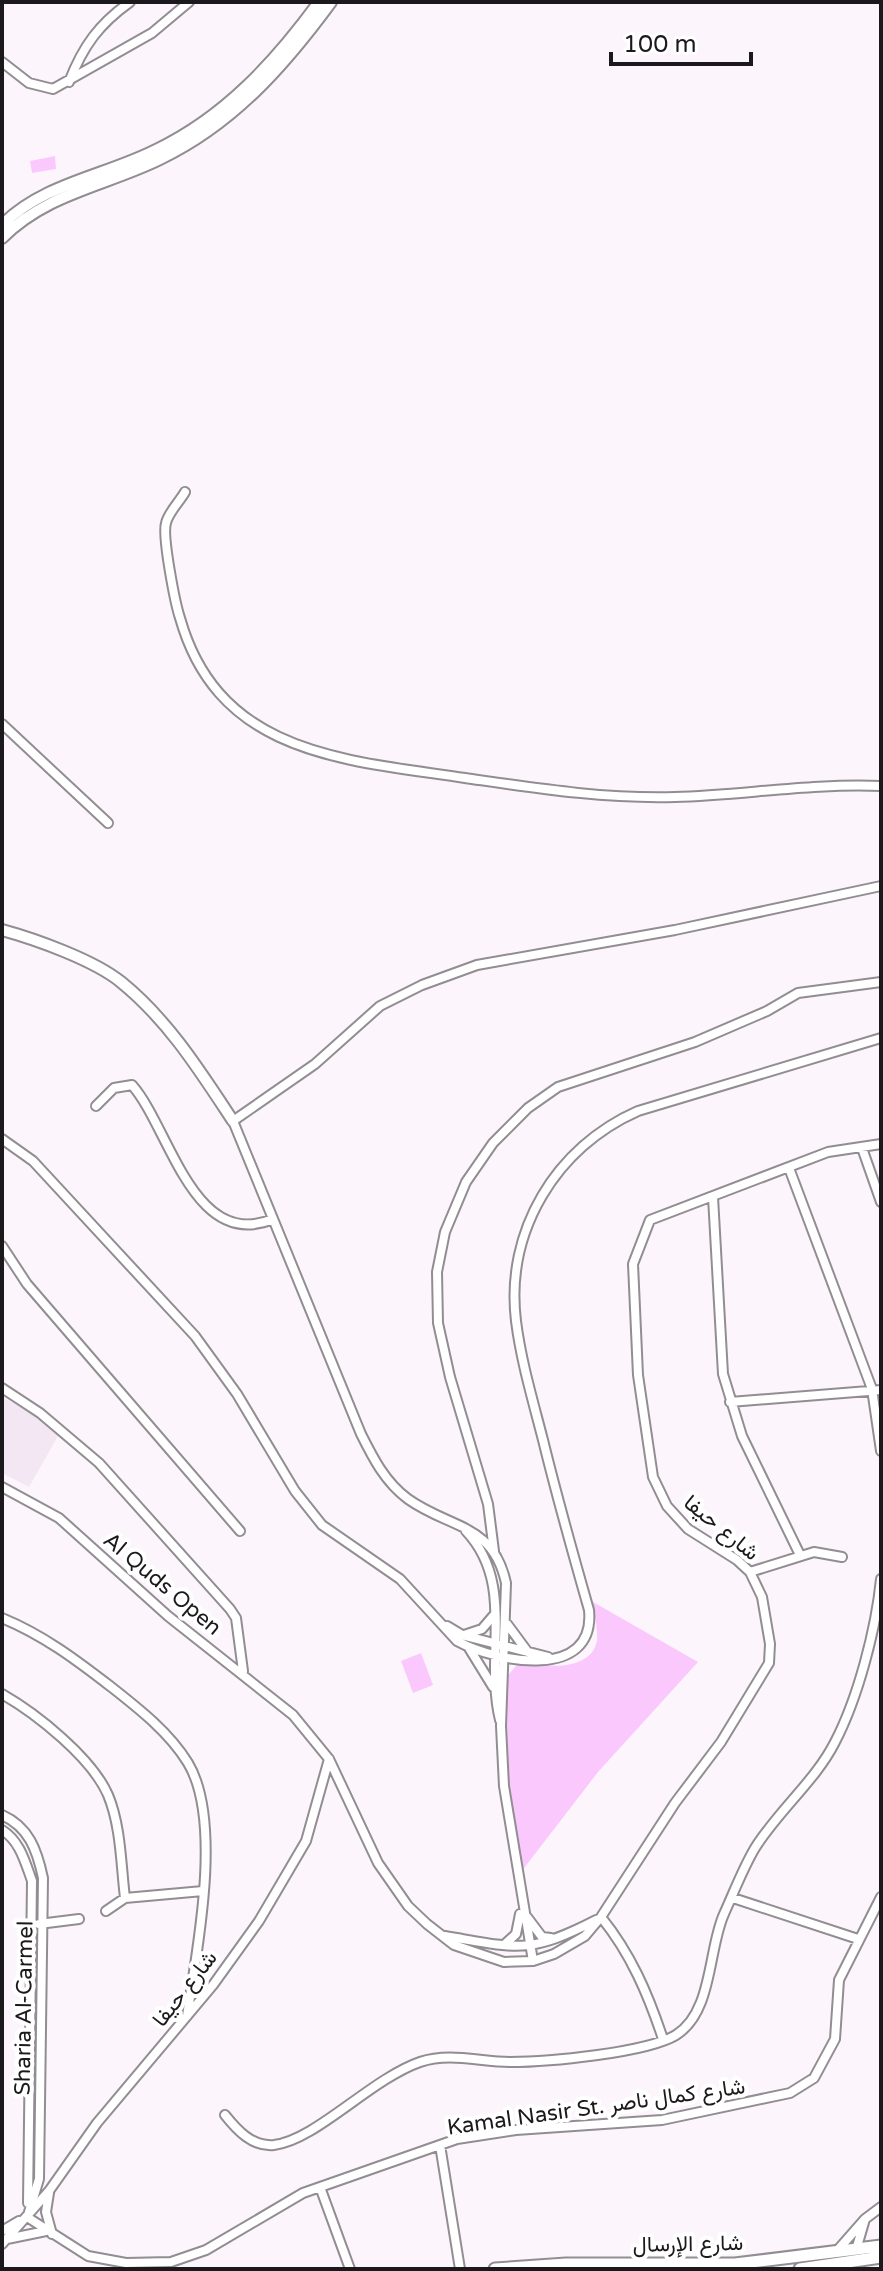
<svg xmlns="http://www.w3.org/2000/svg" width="883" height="2271" font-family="'Varela Round',Vazirmatn,sans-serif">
<rect width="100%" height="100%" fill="#fcf6fc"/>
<!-- built -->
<path fill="#f3e7f3" d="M2,1397l28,15 28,24 -29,51 -27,-14z"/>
<!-- green -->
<path fill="#fbc8fd" d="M55,156l1,13 -24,4 -2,-12z
M593,1602l105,60 -100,110 -80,104 -12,-70 -2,-126 17,-20 6,-1c18,11 66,11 70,-19 1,-11 -3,-26 -4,-38z
M421,1653l12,32 -20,8 -12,-32z"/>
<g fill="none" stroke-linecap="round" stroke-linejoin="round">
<!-- minor casing -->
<g stroke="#928d92" stroke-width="12">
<path id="minor" d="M2,62l27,21 24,6 99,-56 37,-31
M69,82c14,-36 30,-58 61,-80
M185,492c-5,9 -17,21 -19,31 -4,13 9,80 14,95 39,138 167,142 285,160 70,10 139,21 210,19 68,-2 138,-14 206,-11
M2,724l106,99
M96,1106l18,-18 18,-3c38,43 61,167 141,134
M2,1139l31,22 162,175 42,58 58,97 27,34 78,54 57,62c40,22 139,40 132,-31 -16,-56 -32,-113 -46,-170 -10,-39 -22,-79 -27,-119 -11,-90 40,-174 122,-210l243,-73
M862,1148l19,54
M789,1168l83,221 9,62
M713,1197l10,177 19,62 58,119
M2,1246l25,38 213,247
M2,1388l38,25 59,50 131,146 6,9 7,53
M730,1402l151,-12
M2,1487l57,31 109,98 125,99 36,44 49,104 30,43 19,18 27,21 50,17 29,-1 21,-7 31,-18 16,-19 74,-114 46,-61 48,-79 1,-19 -8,-47 -12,-25 -13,-12 -49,-31 -21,-23 -14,-29 -15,-102 -5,-111 17,-44 178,-68 53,-8
M466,1531c50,53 18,124 34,189
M494,1551l-6,-47 -38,-127 -12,-54 -1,-51 8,-40 21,-50 27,-39 35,-35 30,-21 137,-45 72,-31 31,-18 83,-11
M750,1572l64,-20 28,5
M2,1618c41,17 73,41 108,68 28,22 59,46 78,77 35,58 9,188 -1,253
M507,1624l20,27
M447,1626l15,9 86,22
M464,1635l18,-6 12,-14
M469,1648l24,39
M2,1694c35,20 90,64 106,101 13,31 13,70 17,103
M2,1815c27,12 35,35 41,63l-4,301 -10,33
M2,1830c18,11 23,32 30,51l-4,322
M733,1898l125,41
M106,1911l19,-13 78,-7
M527,1917l15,20 9,1
M601,1917c30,37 47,77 62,122
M39,1924l40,-5
M445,1936c72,12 83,19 151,-16
M504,1945l12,-11 4,-20
M533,1961l-29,-175 -3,-60 5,-143c-13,-60 -56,-54 -98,-84 -23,-17 -35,-41 -47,-65l-128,-313 82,-57 65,-58 42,-21 55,-20 198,-35 206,-44
M225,2115c12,15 27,32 49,30 42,-5 97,-66 146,-83 30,-10 60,0 90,0 37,0 136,-9 166,-27 37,-23 32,-86 48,-121 10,-22 19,-46 31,-66 23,-37 61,-68 80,-106 23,-44 41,-113 46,-163
M440,2145l20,124
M320,2187l30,82
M49,2193l-3,19 6,22
M27,2217l61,39 38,7 45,-1 35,-12 97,-57 154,-54 59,-9 146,-10 128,-27 24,-15 21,-39 4,-59 42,-83
M2,2231l17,-10
M7,2239l39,-8
M2,2244l47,-53 48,-68 116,-138 46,-64 47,-80 23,-82
M856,2250l9,-31 16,-12
M836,2252l29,-33"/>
</g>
<!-- tertiary casing -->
<g stroke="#928d92" stroke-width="14">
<path id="tertiary" d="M2,225c42,-42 103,-49 154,-75 69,-33 119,-88 163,-148
M2,238c45,-45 103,-52 158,-79 73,-35 124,-93 171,-157
M2,930c33,9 92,30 119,52 47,38 79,89 112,139"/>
</g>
<!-- secondary casing -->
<g stroke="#928d92" stroke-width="15">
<path id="secondary" d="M495,2269l71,-5h169l146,-18
M800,2269l81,-12"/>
</g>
<!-- minor -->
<use href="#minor" stroke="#fff" stroke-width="8"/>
<!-- tertiary -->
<use href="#tertiary" stroke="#fff" stroke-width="10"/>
<!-- secondary -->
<use href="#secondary" stroke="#fff" stroke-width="11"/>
</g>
<g text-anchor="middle" stroke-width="8" stroke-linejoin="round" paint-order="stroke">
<!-- street labels -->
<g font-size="22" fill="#1b191b" stroke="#fff">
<text transform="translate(722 1527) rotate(39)" y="8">شارع حيفا</text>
<text transform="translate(163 1583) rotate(40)" y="8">Al Quds Open</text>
<text transform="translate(184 1988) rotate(-52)" y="8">شارع حيفا</text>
<text transform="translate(23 2008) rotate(-89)" y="8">Sharia Al-Carmel</text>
<text transform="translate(596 2106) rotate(-8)" y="8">Kamal Nasir St. شارع كمال ناصر</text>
<text transform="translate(688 2243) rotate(-1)" y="8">شارع الإرسال</text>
</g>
</g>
<!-- border -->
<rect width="883" height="2271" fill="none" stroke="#1b191b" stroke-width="8"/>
<!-- scale -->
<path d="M611 52v12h140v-12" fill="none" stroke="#1b191b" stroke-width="4"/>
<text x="623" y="52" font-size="24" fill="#1b191b" stroke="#ffffff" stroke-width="6" paint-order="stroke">100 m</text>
</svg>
